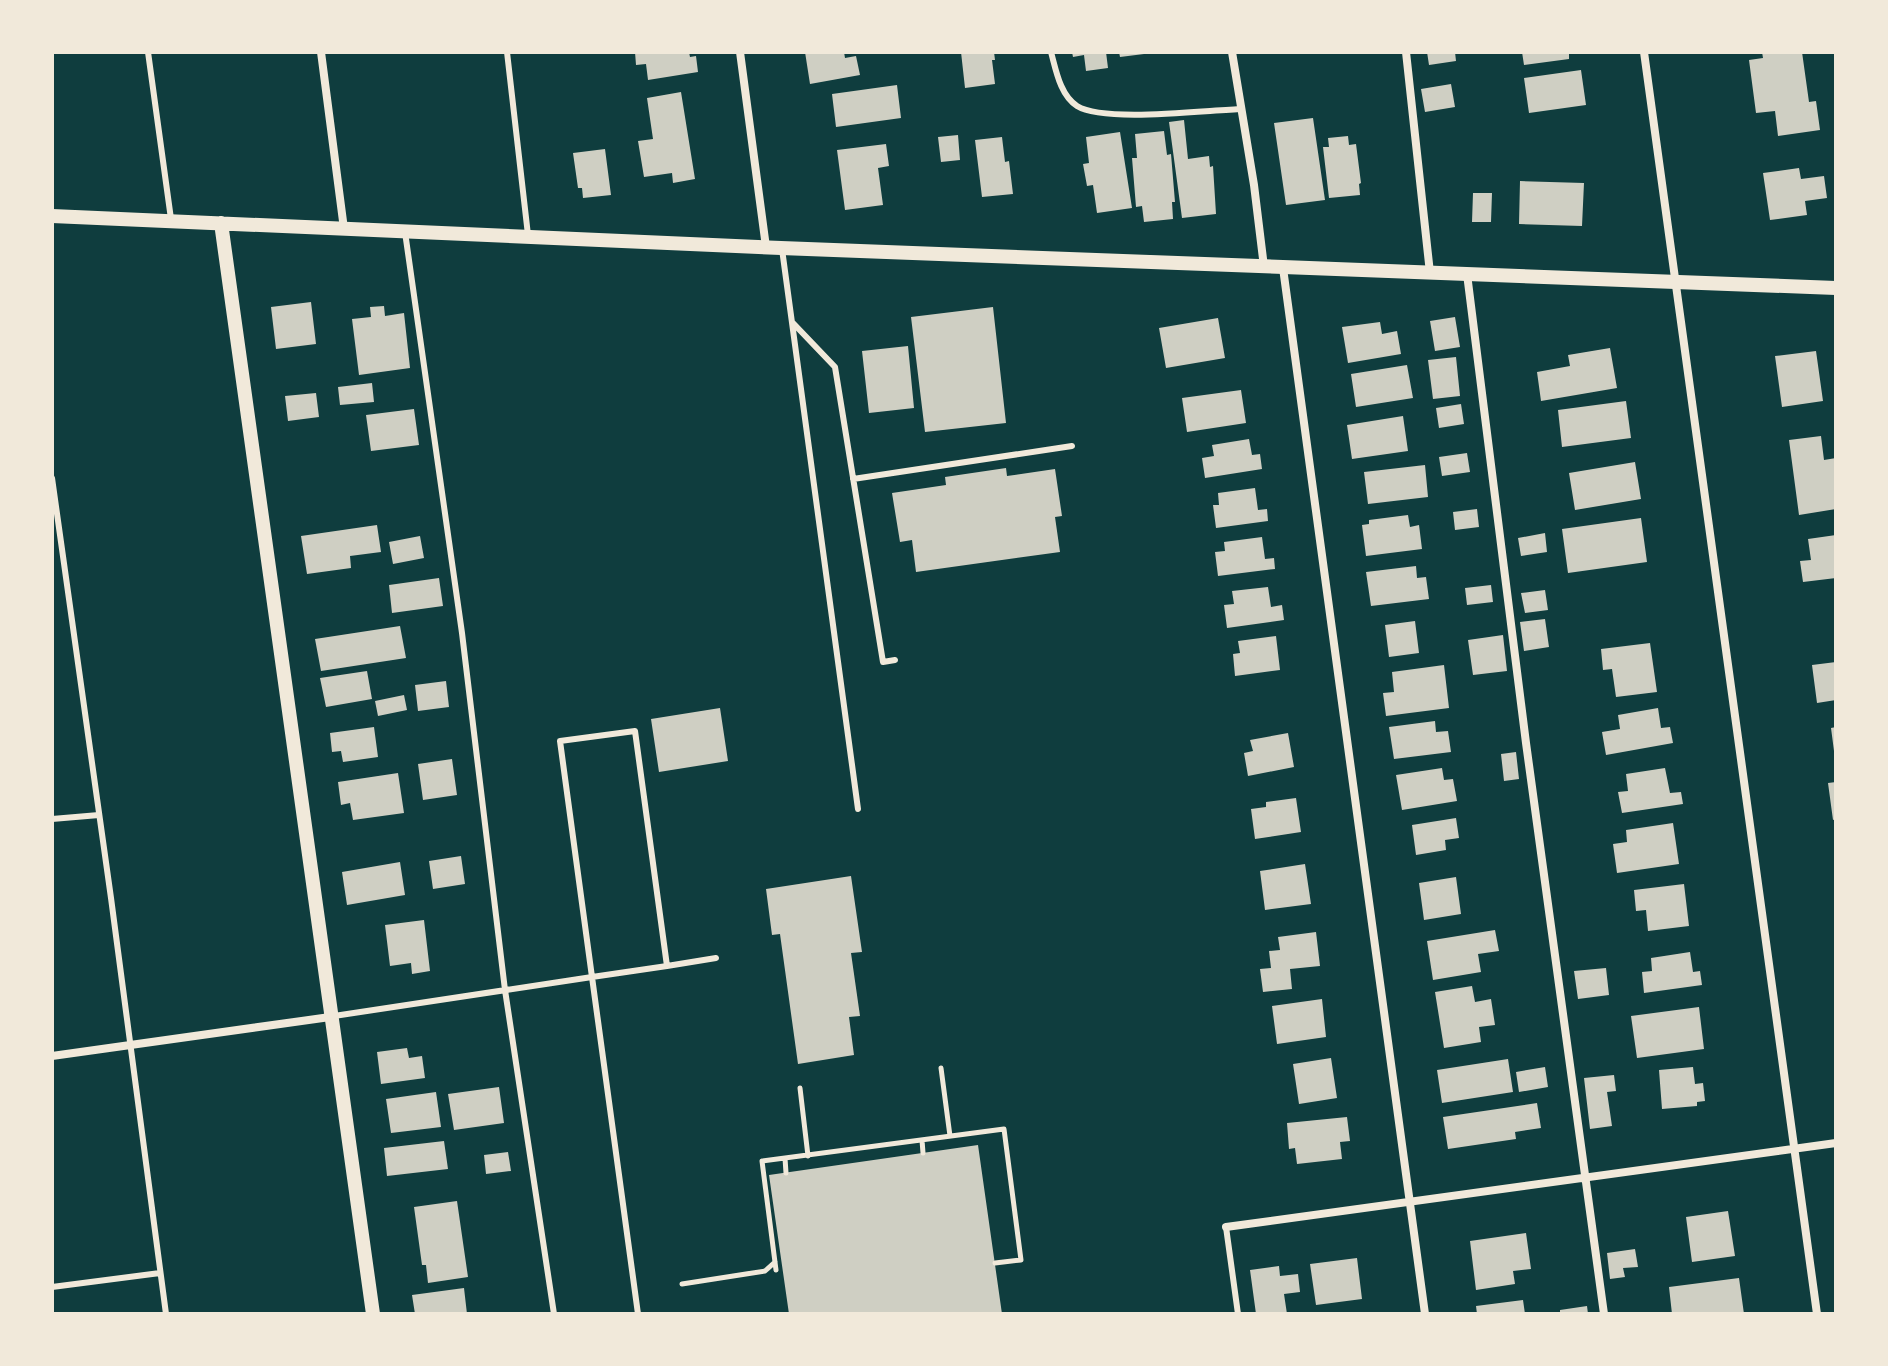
<svg xmlns="http://www.w3.org/2000/svg" width="1888" height="1366" font-family="'PT Sans',sans-serif">
<rect width="100%" height="100%" fill="#0f3d3e"/>
<!-- building -->
<path fill="#cfcfc3" d="M635,52h54l1,5 6,-1 2,16 -50,8 -2,-16 -10,1z
M805,52h39l1,6 11,-2 4,19 -50,9z
M961,52h33l1,8h-3l3,24 -30,4z
M1072,52h34l2,16 -22,3 -2,-16 -11,2z
M1119,52h25v2l-24,3z
M1427,52h28l1,9 -27,4z
M1522,52h47v7l-45,6z
M1762,52h40l7,50 7,-1 4,29 -42,6 -3,-25 -19,2 -7,-53 14,-2z
M1581,70l5,35 -57,8 -5,-35z
M1451,84l4,23 -30,5 -4,-23z
M897,85l4,33 -65,9 -4,-33z
M681,92l14,87 -22,4 -1,-10 -28,4 -6,-36 15,-2 -6,-41z
M1313,118l12,82 -39,5 -12,-82z
M1184,120l4,39 21,-3 1,11 3,-1 3,48 -34,4 -13,-96z
M1164,131l3,24 4,-1 4,48h-3l1,17 -29,3 -2,-16 -6,1 -4,-49h5l-2,-24z
M1120,132l12,76 -35,5 -4,-28 -6,1 -4,-22 6,-1 -3,-26z
M958,135l2,25 -19,2 -3,-25z
M1348,136l1,9 7,-1 5,39 -2,1 1,11 -31,3 -6,-51h6l-1,-9z
M1002,137l3,25 4,-1 4,33 -31,3 -7,-57z
M886,144l3,22 -11,2 5,37 -38,5 -8,-60z
M605,149l6,46 -28,3 -1,-10h-4l-5,-35z
M1799,168l2,11 23,-3 3,22 -22,3 2,14 -37,5 -7,-47z
M1520,181l64,2 -2,43 -63,-2z
M1473,193h19l-1,29h-19z
M311,302l5,42 -40,5 -5,-42z
M384,306l1,10 19,-3 6,55 -51,7 -7,-56 19,-2 -1,-10z
M993,307l13,116 -81,9 -14,-115z
M1455,317l5,30 -25,4 -5,-30z
M1218,318l7,40 -59,10 -7,-40z
M1380,322l2,12 15,-3 4,23 -53,9 -6,-36z
M908,346l6,62 -45,5 -7,-62z
M1610,348l7,40 -76,13 -4,-29 33,-6 -2,-11z
M1816,351l7,50 -41,6 -7,-51z
M1456,357l4,39 -27,3 -5,-39z
M1407,365l6,33 -57,9 -5,-33z
M372,383l2,19 -34,3 -2,-18z
M1241,390l5,33 -59,9 -5,-34z
M316,393l3,24 -31,4 -3,-25z
M1626,401l5,37 -69,9 -4,-37z
M1461,404l3,20 -25,4 -3,-20z
M414,409l5,36 -48,6 -5,-36z
M1403,416l5,35 -56,8 -5,-34z
M1821,436l3,24 12,-2v51l-37,6 -10,-75z
M1249,439l3,16 8,-1 2,15 -57,9 -3,-20 12,-2 -2,-11z
M1467,453l3,19 -28,4 -3,-19z
M1635,462l6,37 -66,11 -6,-37z
M1425,465l3,32 -60,7 -4,-32z
M1006,468l1,8 48,-7 7,47 -7,1 5,35 -144,20 -4,-32 -12,2 -8,-49 54,-8 -1,-8z
M1255,488l3,22 9,-1 1,12 -52,7 -3,-23h6l-1,-12z
M1477,509l2,18 -24,3 -2,-18z
M1408,515l2,12 9,-2 3,24 -56,7 -4,-31 7,-1v-4z
M1641,518l6,44 -79,11 -6,-44z
M377,525l4,27 -31,4 1,12 -44,6 -6,-38z
M1545,533l2,19 -26,4 -3,-18z
M1836,535v43l-33,4 -3,-21 11,-1 -3,-21z
M420,536l4,22 -31,6 -4,-22z
M1262,537l3,22 9,-1 1,11 -57,7 -3,-24 10,-1 -1,-9z
M1416,566l1,12 9,-1 3,22 -58,7 -5,-34z
M439,578l4,28 -51,7 -3,-28z
M1491,585l2,17 -26,3 -2,-17z
M1268,587l3,20 11,-2 2,15 -57,8 -3,-23 10,-1 -2,-13z
M1545,590l3,20 -23,3 -4,-20z
M1545,619l4,28 -25,4 -4,-29z
M1415,621l4,32 -30,4 -4,-32z
M400,626l6,32 -85,13 -6,-32z
M1503,635l4,36 -34,4 -5,-35z
M1276,636l4,34 -45,6 -2,-22 7,-1 -2,-12z
M1650,643l7,49 -41,5 -4,-28 -9,1 -2,-21z
M1836,662v38l-19,3 -5,-38z
M1444,665l5,43 -63,8 -3,-23 11,-1 -2,-20z
M367,671l5,28 -46,8 -6,-29z
M446,681l3,26 -31,4 -3,-26z
M404,695l3,15 -29,6 -3,-15z
M720,708l8,53 -69,11 -8,-53z
M1658,708l3,20 9,-1 3,16 -67,12 -4,-23 18,-3 -2,-14z
M1435,721l1,11 12,-1 3,21 -57,7 -5,-32z
M374,727l4,30 -35,5 -2,-11 -9,1 -2,-19z
M1836,727v24h-2l-3,-23z
M1288,733l6,34 -46,9 -4,-23 9,-2 -3,-11z
M1516,752l3,27 -15,2 -3,-27z
M452,759l5,36 -34,5 -5,-36z
M1442,768l2,12 9,-1 4,22 -55,9 -6,-35z
M1665,768l5,25 11,-1 2,12 -61,9 -4,-21 10,-1 -2,-17z
M398,773l6,40 -51,7 -3,-17 -9,2 -3,-23z
M1836,782v37l-3,1 -5,-37z
M1296,798l5,34 -46,7 -4,-30 15,-2v-5z
M1456,818l3,20 -14,2 1,10 -30,5 -4,-30z
M1673,823l6,41 -62,9 -4,-29 14,-2 -1,-12z
M461,856l4,28 -32,5 -4,-28z
M400,862l5,33 -58,10 -5,-33z
M1305,864l6,40 -46,6 -5,-39z
M851,876l11,76 -11,1 9,63 -11,1 5,38 -56,9 -18,-130 -8,1 -6,-46z
M1456,877l5,37 -37,6 -5,-37z
M1684,884l5,42 -41,5 -2,-21 -10,1 -2,-21z
M424,920l6,51 -18,3 -1,-11 -21,3 -5,-41z
M1495,930l4,21 -21,3 3,18 -48,8 -6,-39z
M1316,932l4,34 -30,3 2,20 -29,3 -3,-23 11,-1 -2,-17 11,-1 -2,-13z
M1690,952l3,20 7,-1 2,14 -58,8 -2,-21 10,-1 -1,-13z
M1606,968l3,27 -31,4 -4,-28z
M1472,986l3,16 16,-3 4,26 -16,2 2,15 -37,6 -9,-56z
M1322,999l4,38 -49,7 -5,-38z
M1699,1007l5,42 -67,9 -6,-42z
M407,1048l2,10 13,-2 3,22 -44,6 -4,-32z
M1331,1058l6,40 -38,6 -6,-40z
M1508,1059l5,33 -71,11 -5,-33z
M1545,1067l3,20 -29,5 -3,-20z
M1693,1067l2,17 8,-1 2,18 -8,1v4l-35,3 -3,-39z
M1614,1075l2,16 -9,1 5,34 -22,3 -6,-51z
M499,1087l5,36 -50,7 -6,-36z
M436,1092l5,35 -50,6 -5,-34z
M1537,1103l4,25 -26,4 1,7 -68,10 -5,-32z
M1347,1117l3,24 -10,1 2,17 -45,5 -2,-16 -6,1 -2,-26z
M444,1141l4,28 -61,7 -3,-28z
M978,1145l24,169h-213l-20,-139z
M508,1152l3,19 -25,3 -2,-19z
M457,1201l11,76 -40,6 -2,-18h-4l-8,-58z
M1728,1211l7,45 -43,6 -6,-45z
M1526,1233l5,36 -18,2 2,13 -39,6 -6,-49z
M1635,1249l3,18 -15,1 2,9 -15,2 -3,-26z
M1357,1258l5,41 -46,6 -6,-41z
M1279,1266l1,10 18,-2 2,18 -16,2 3,20h-31l-6,-44z
M1739,1278l5,36h-72l-3,-27z
M464,1288l3,26h-52l-3,-19z
M1523,1300l2,14h-48l-1,-8z
M1587,1306l1,8h-28v-4z"/>
<g fill="none" stroke-linecap="round" stroke-linejoin="round">
<!-- path -->
<path stroke="#f1e9da" stroke-width="5" d="M941,1068l9,68
M800,1088l8,68
M922,1140l1,13
M785,1158l1,15
M776,1270l-14,-109 242,-32 17,131 -26,3
M682,1284l83,-13 10,-9"/>
<!-- service -->
<path stroke="#f1e9da" stroke-width="6" d="M148,52l23,167
M507,52l21,183
M1051,52c5,18 9,43 26,54 27,17 130,4 165,3
M405,232l57,401 43,357 49,324
M782,249l76,560
M792,322l43,45 48,295 12,-2
M52,478l59,420 55,416
M853,479l219,-33
M52,819l47,-4
M667,966l49,-8
M334,1016l258,-39 -32,-236 75,-10 32,235 -75,11 46,337
M1226,1227l12,87
M52,1287l108,-14"/>
<!-- minor -->
<path stroke="#f1e9da" stroke-width="8" d="M321,52l23,177
M740,52l26,195
M1232,52l22,133 10,82
M1406,52l24,221
M1644,52l173,1262
M1283,268l142,1046
M1467,274l59,469 78,571
M52,1056l278,-39
M1226,1227l610,-84"/>
<!-- tertiary -->
<path stroke="#f1e9da" stroke-width="14" d="M52,216l729,32 1055,40
M221,223l152,1091"/>
</g>
<!-- border -->
<rect width="1888" height="1366" fill="none" stroke="#f1e9da" stroke-width="108"/>
</svg>
